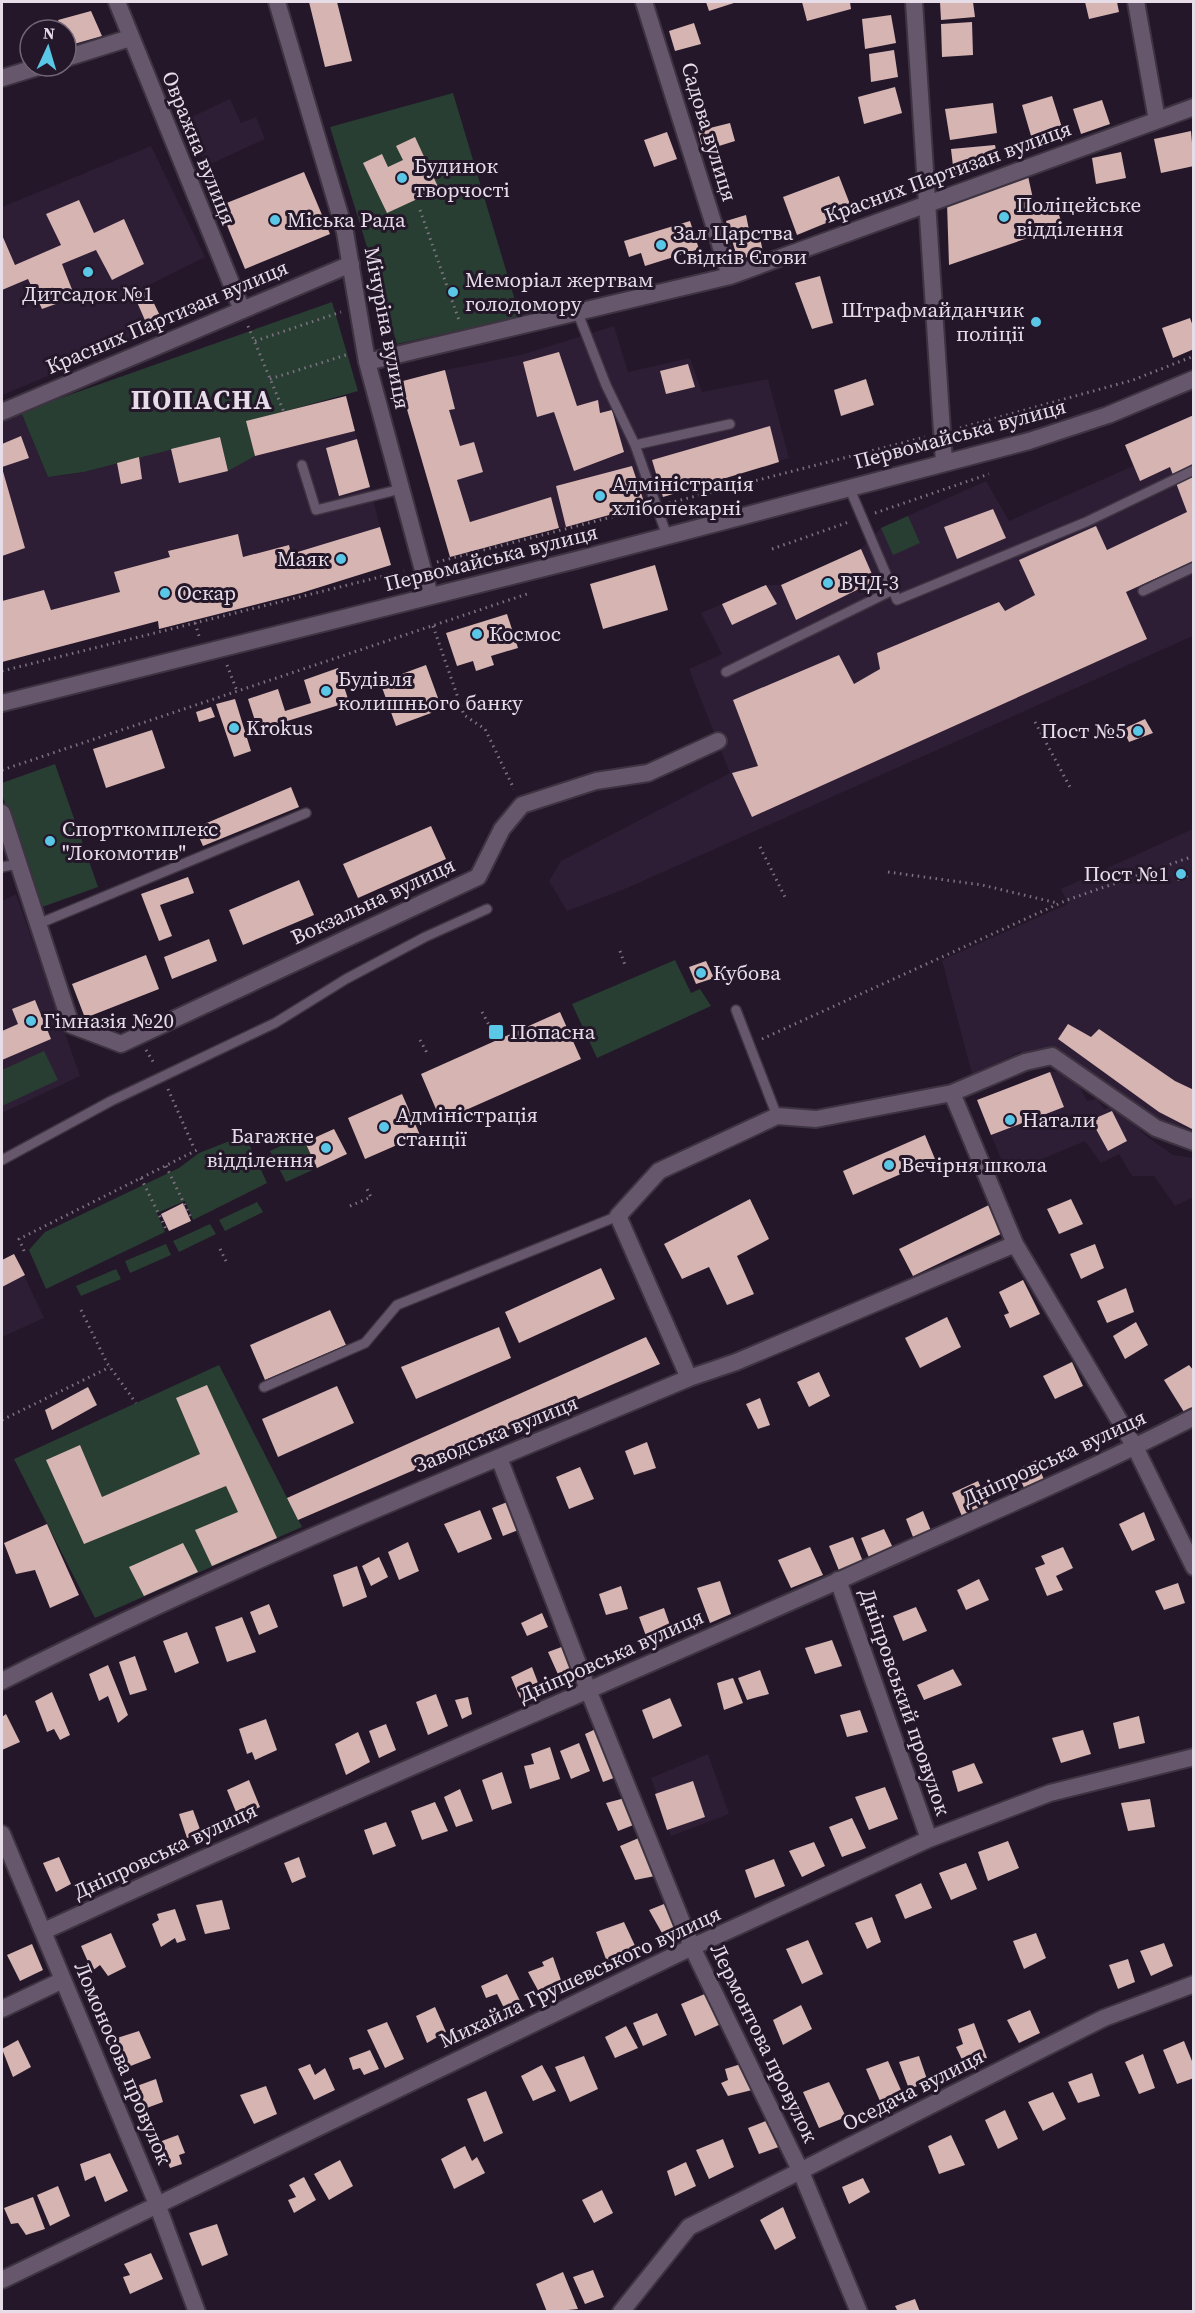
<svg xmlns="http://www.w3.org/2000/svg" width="1195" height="2313" font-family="'Source Serif 4',serif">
<rect width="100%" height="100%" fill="#241729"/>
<!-- built -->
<path fill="#2e1e35" d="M230,99l11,24 15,-6 9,22 -59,27 -21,-46z
M151,146l54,111 -72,36 18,41 -149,61v-188z
M614,326l14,46 62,-14 12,34 66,-13 21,79 -126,39 -18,8 -79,22 -7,1 -8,-31 -81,25 -13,-42 25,-8 -22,-26 -11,-36 5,-1 -9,-39 76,-15z
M21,412l27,65 33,-4 90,-24 9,34 48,-12 27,-15 100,-25 2,8 -31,9 13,47 31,-8 10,40 -89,27 -2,-9 -46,12 -6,-23 -68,16 1,7 -56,15 6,20 -69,18 -7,-20 -42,11v-179z
M1193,415v221l-566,252 -60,23 -18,-30 12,-20 169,-88 -41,-104 33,-15 -21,-41 65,-28h15l80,-36 20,-21 105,-47 23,40 124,-55 -8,-21z
M1193,829v305l-33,-12 -101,-69 -39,-1 -48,22 -30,-114 126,-56 -7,-15z
M16,894l64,182 -78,37v-212z
M1050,1072h9l19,11 9,18 10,-2 7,10 11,-3 30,29 28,20 20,3v39l-18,9 -21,-30h-22l-13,-22 -18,9 -16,-22 -78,33 -30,-74z
M14,1254l30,64 -42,19v-77z
M708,1754l21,60 -58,22 -20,-58z"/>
<!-- green -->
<path fill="#283e32" d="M453,93l67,224 -123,27 -67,-217z
M332,302l26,89 -111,31 8,34 -27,15 -8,-34 -136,35 -36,5 -27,-65z
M908,516l12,27 -27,12 -12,-27z
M55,764l43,123 -56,20 -40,-112v-12z
M675,960l16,33 9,-4 11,17 -114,52 -25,-54z
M44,1051l14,29 -56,26v-36z
M245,1135l22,48 -74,37 -8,-19 -28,12 8,19 -119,57 -17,-39 16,-18 134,-64 20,-15z
M302,1136l15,32 -31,14 -16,-31z
M257,1202l6,10 -38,19 -6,-11z
M210,1224l6,10 -37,18 -6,-11z
M166,1244l5,11 -41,18 -5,-12z
M116,1269l5,10 -40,17 -5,-10z
M219,1365l83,162 -207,91 -81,-159z"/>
<!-- building -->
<path fill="#d5b4b2" d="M309,2h28l15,59 -27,6z
M706,2h31l-28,9z
M802,2h48l1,7 -44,12z
M940,2h33l2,15 -34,3z
M1085,2h32l2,10 -30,7z
M91,11l11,25 -35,10 -1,-16h-4l-4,-10z
M891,15l5,28 -31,6 -3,-30z
M972,22l1,33 -31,2 -1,-33z
M694,23l7,21 -26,7 -6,-20z
M894,50l4,27 -27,5 -2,-28z
M895,87l7,26 -38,11 -6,-27z
M1052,96l13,41 -31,9 -12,-41z
M1102,100l8,24 -29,10 -8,-25z
M993,103l4,30 -47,7 -5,-31z
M730,123l5,18 -32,10 -5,-20z
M1191,131l3,35 -33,7 -7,-34z
M667,132l10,27 -23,8 -10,-27z
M415,137l24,52 -52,24 -24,-50 19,-9 6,13 15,-7 -7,-14z
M995,145l4,19 -45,11 -3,-26z
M1121,152l5,26 -30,6 -4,-26z
M304,172l26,62 -85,35 -26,-63z
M839,176l14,36 -56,23 -14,-38z
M1028,176l7,32 20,-4 8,22 -114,39 -2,-62z
M79,200l15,33 30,-14 20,45 -32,16 -16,-30 -34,14 13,33 -33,12 -14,-30 -26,11v-55l13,30 46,-20 -15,-31z
M746,215l3,15 9,-2 5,24 -25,8 -12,-39z
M690,221l9,28 -54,17 -4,-13 -12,4 -5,-16z
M820,276l13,47 -21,6 -17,-46z
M146,287l20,41 -15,6 -18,-41z
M1190,318l4,11v20l-21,9 -11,-30z
M559,352l18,54 21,-6 2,13 12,-3 12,42 -50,19 -20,-59 -17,5 -14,-55z
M688,364l7,23 -29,7 -6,-23z
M445,370l10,39 -6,1 11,36 14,-4 9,30 -26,8 13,42 81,-25 8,31 -109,29 -51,-175z
M866,379l8,26 -33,11 -7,-26z
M346,396l9,35 -100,25 -9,-35z
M1194,415v146l-68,31 21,47 -395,178 -20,-44 26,-7 -25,-66 106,-45 15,29 26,-15 -3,-16 122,-51 6,9 30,-16 -16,-35 77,-34 11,24 80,-38 -17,-45 -30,14 -15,-36z
M770,426l9,36 -116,35 -11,-37z
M21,436l8,22 -27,9v-23z
M220,437l8,34 -49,12 -8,-34z
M357,439l13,48 -31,9 -13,-48z
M139,457l3,22 -21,5 -4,-21z
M632,466l13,39 -79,22 -10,-41z
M2,468l23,80 -23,8z
M993,509l13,29 -49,21 -13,-32z
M380,527l11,38 -90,28 -142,36 -1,-8 -156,41v-61l42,-11 7,20 69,-18 -6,-20 56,-15 -2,-6 70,-17 5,23 46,-12 2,9z
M861,549l14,32 -79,39 -15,-35z
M655,565l13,45 -65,19 -13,-45z
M766,585l11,19 -45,21 -10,-21z
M507,614l11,34 -27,8 3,9 -18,6 -3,-10 -16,5 -11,-33z
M426,665l16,44 -46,17 -16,-44z
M338,668l11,34 -91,28 -10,-31 30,-10 7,22 26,-8 -7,-23z
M235,699l16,52 -17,6 -18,-53z
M211,707l4,10 -16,5 -3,-10z
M1145,719l8,14 -24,9 -6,-13z
M152,730l13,38 -59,20 -13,-39z
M291,787l8,20 -96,39 -8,-18z
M431,826l15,33 -88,39 -15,-34z
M1184,868l4,9 -10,4 -3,-9z
M188,877l6,16 -34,12 12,31 -13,5 -18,-47z
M299,880l15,35 -71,30 -14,-35z
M209,939l8,22 -45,18 -8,-22z
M146,955l13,34 -74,29 -13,-34z
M706,961l8,17 -18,6 -7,-17z
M35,1000l16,39 -49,21v-29l16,-7 -6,-15z
M560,1012l21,47 -140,62 -20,-47z
M1068,1024l23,13 8,-8 76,52 19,9v40l-35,-18 -101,-73z
M1050,1072l14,35 -73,28 -14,-35z
M402,1094l18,41 -55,24 -17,-41z
M1112,1111l15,30 -19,10 -17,-31z
M334,1129l13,25 -30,14 -12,-26z
M925,1135l10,24 -82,36 -10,-24z
M750,1199l19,40 -32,17 17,38 -27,11 -18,-38 -27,12 -18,-35z
M1071,1199l12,25 -24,10 -12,-25z
M183,1203l8,18 -22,10 -8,-17z
M991,1204l14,28 -92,44 -14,-27z
M1095,1244l9,24 -23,11 -11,-25z
M14,1254l11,21 -23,12v-27z
M601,1268l14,31 -96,44 -14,-31z
M1023,1280l17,34 -30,14 -6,-13 5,-2 -10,-21z
M1126,1288l8,24 -27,11 -10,-22z
M330,1310l16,35 -81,35 -15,-35z
M947,1317l14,30 -41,21 -15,-30z
M1136,1322l12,23 -23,14 -12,-23z
M499,1327l12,31 -95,41 -15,-32z
M646,1337l14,27 -362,156 -11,-22z
M1072,1362l11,24 -28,13 -12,-23z
M1189,1365l5,6v36l-10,5 -20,-32z
M819,1372l11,24 -21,11 -12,-25z
M207,1385l70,153 -65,28 -17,-36 43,-18 -12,-26 -142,58 -38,-84 34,-15 22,52 98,-43 -24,-56z
M337,1386l17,37 -76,34 -16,-38z
M88,1387l9,18 -45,25 -7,-20z
M760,1398l10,27 -12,4 -12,-25z
M647,1442l9,26 -22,7 -9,-24z
M1036,1460l9,22 -19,10 -10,-22z
M580,1467l14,32 -25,10 -13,-32z
M978,1481l13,28 -27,12 -12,-28z
M510,1501l11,28 -18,7 -11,-28z
M480,1510l12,29 -34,14 -14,-29z
M923,1511l9,22 -17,9 -9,-23z
M1144,1512l11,28 -23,11 -13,-27z
M47,1524l32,71 -29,13 -15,-38 -19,4 -12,-31z
M884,1529l10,21 -24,10 -9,-22z
M853,1537l11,27 -24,9 -11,-27z
M408,1542l11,29 -20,9 -11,-28z
M183,1543l15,29 -54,24 -15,-29z
M810,1547l13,28 -32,13 -13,-28z
M1063,1547l10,21 -17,8 7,14 -16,6 -12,-28 10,-4 -4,-8z
M379,1557l9,20 -17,9 -9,-20z
M357,1566l10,31 -24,10 -10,-32z
M979,1579l10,21 -23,10 -9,-20z
M720,1581l11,33 -21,9 -13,-35z
M1178,1583l7,20 -21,7 -9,-19z
M621,1586l7,23 -22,6 -7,-21z
M269,1604l9,23 -19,8 -9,-23z
M916,1607l11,24 -24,10 -10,-25z
M664,1608l9,26 -24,10 -10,-27z
M542,1613l6,14 -21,9 -6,-13z
M242,1617l14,35 -29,10 -12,-35z
M187,1632l12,31 -24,10 -12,-32z
M832,1640l10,26 -27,8 -10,-26z
M567,1645l11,29 -17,7 -13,-29z
M135,1656l12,34 -17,5 -11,-33z
M108,1665l20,50 -10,8 -10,-27 -9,5 -10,-27z
M532,1667l8,21 -20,10 -9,-21z
M953,1669l9,16 -38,15 -7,-15z
M760,1670l9,24 -22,6 -9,-22z
M733,1678l10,25 -19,7 -7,-27z
M52,1692l18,43 -10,5 -6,-11 -7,3 -12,-31z
M436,1694l12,32 -20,9 -12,-33z
M468,1697l4,17 -10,5 -7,-19z
M670,1698l12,28 -29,13 -11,-29z
M860,1710l8,22 -21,5 -7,-22z
M6,1714l14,28 -18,8v-33z
M1139,1716l6,27 -26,6 -6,-26z
M266,1719l11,31 -22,10 -3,-8 -5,2 -8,-25z
M386,1724l10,26 -17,8 -10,-27z
M598,1728l21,48 -16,6 -18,-48z
M1083,1730l8,24 -30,9 -9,-25z
M358,1732l12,30 -24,13 -11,-31z
M579,1743l11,28 -19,8 -11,-28z
M550,1747l10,32 -30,10 -6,-23 10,-2 -3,-10z
M974,1763l9,20 -25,9 -6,-21z
M502,1772l10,31 -20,7 -10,-30z
M249,1780l11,27 -22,10 -11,-27z
M693,1781l12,36 -38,13 -12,-36z
M885,1787l13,32 -29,11 -14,-33z
M460,1789l13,32 -17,6 -12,-30z
M625,1798l11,26 -18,7 -12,-28z
M1150,1799l5,28 -27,4 -7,-28z
M435,1802l13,29 -26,9 -11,-29z
M193,1810l8,22 -14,6 -8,-24z
M852,1818l14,30 -24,9 -13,-30z
M386,1822l10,24 -23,9 -9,-25z
M641,1837l14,39 -20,4 -15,-34z
M1008,1841l11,27 -31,13 -10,-29z
M814,1842l11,24 -23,11 -13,-26z
M59,1857l12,27 -15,8 -13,-29z
M299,1857l7,20 -14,6 -8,-20z
M774,1859l11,27 -30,12 -10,-28z
M966,1863l11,26 -26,11 -12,-27z
M921,1883l11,25 -27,11 -10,-24z
M222,1900l8,29 -25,5 -9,-29z
M664,1904l3,6 3,-3 9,20 -17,6 -13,-23z
M175,1909l11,31 -9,3 -2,-5 -14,9 -9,-23 7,-4 -2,-6z
M872,1917l9,25 -14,7 -12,-26z
M624,1922l13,28 -30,12 -11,-30z
M111,1933l15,34 -18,9 -8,-11 -8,6 -11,-25z
M1036,1933l10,25 -22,11 -11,-28z
M808,1940l15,34 -21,10 -16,-35z
M1164,1943l9,23 -22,10 -11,-25z
M32,1944l11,26 -23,11 -13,-26z
M553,1957l9,26 -22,11 -12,-22 16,-6 -2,-4z
M1128,1959l7,23 -17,7 -9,-24z
M507,1974l14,29 -17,5 -7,-14 -11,4 -5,-12z
M707,1993l14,31 -26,12 -14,-32z
M801,2005l11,24 -29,16 -10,-25z
M435,2007l11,25 -19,11 -11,-27z
M1030,2010l10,23 -21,10 -12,-23z
M657,2013l10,22 -24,11 -10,-23z
M387,2022l17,37 -19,9 -18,-38z
M974,2023l13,35 -22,8 -9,-19 7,-3 -5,-15z
M626,2026l12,22 -23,10 -10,-21z
M139,2031l12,27 -23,9 -11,-29z
M18,2040l13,27 -18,10 -11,-28z
M1184,2041l10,25v12l-17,6 -14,-34z
M370,2050l9,19 -15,6 -4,-7 -7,2 -4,-12z
M1143,2054l12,34 -16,6 -14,-32z
M584,2056l14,33 -28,13 -15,-35z
M919,2056l9,26 -19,7 -10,-27z
M888,2061l13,29 -21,11 -14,-32z
M744,2063l12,26 -28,7 -7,-13 7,-3 -3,-11z
M310,2064l5,11 10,-7 10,22 -21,10 -16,-31z
M542,2065l14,26 -23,10 -12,-25z
M1092,2073l8,23 -22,7 -10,-21z
M156,2079l7,23 -19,7 -10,-22z
M829,2082l17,35 -27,11 -16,-36z
M266,2086l11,28 -23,10 -14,-29z
M486,2091l17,42 -19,9 -17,-43z
M1053,2092l13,27 -23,12 -15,-29z
M1005,2110l13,29 -20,10 -13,-29z
M771,2119l13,26 -25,9 -11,-26z
M178,2135l7,18 -6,2 3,9 -12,4 -11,-26z
M951,2135l14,30 -26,9 -11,-28z
M723,2139l11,28 -25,12 -13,-29z
M465,2146l7,15 5,-4 8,16 -31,16 -13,-30z
M110,2153l18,38 -23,11 -10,-26 -10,5 -5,-17z
M340,2160l13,26 -24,14 -15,-26z
M686,2162l10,24 -21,10 -8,-25z
M304,2177l12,23 -22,13 -6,-13 8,-3 -7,-12z
M863,2178l7,14 -21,12 -7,-17z
M58,2186l12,30 -20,10 -13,-31z
M602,2190l11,23 -19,10 -12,-23z
M33,2197l12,32 -19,6 -8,-12 -7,1 -7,-16z
M783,2207l13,31 -21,12 -15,-30z
M217,2224l11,31 -26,11 -13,-33z
M151,2253l12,26 -33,15 -7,-17 7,-2 -6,-11z
M593,2270l11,27 -19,7 -12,-27z
M563,2272l15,37 -31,3 -11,-28z
M915,2299l5,13h-22l-3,-6z"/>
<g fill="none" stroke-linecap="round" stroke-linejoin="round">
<!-- service casing -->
<g stroke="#3d3341" stroke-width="12">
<path id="service" d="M577,311l29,74 29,60 32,91
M635,445l95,-21
M302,465l14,45 85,-21
M849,487l48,113 189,-78 108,-52
M1143,591l51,-24
M726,672l167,-82
M2,867l16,-3
M38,924l268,-111
M736,1010l41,106
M2,1160l109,-59 164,-78 71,-44 79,-42 62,-28
M264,1387l101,-44 32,-38 221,-89"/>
</g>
<!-- minor casing -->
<g stroke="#3d3341" stroke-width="20">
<path id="minor" d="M117,2l125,308
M277,2l68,230 22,130 63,234
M644,2l86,274
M914,2l30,460
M1136,2l21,118
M66,58l64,-20
M2,78l39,-12
M367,362l363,-86 464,-169
M2,412l349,-148
M2,813l69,212 50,19 357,-167 24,-48 20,-24 74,-24 52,-8 70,-32
M952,1093l63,151 120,203 59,120
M689,1378l-71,-162 41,-45 118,-55 39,3 136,-26 73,-31 27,-6 104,72 38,14
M499,1458l90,234 103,255 109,225 58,140
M838,1580l91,259
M2,1681c223,-113 456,-206 687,-303l47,-16 279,-118
M2,1834l155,370 40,108
M44,1931c266,-123 537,-236 805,-355 115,-52 232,-101 345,-159
M2,2009l61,-29
M2,2280l690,-333 237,-108 121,-46 144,-36
M621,2312l68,-85 415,-209 90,-34"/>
</g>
<!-- tertiary casing -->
<g stroke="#3d3341" stroke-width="20">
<path id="tertiary" d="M2,703l574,-143 453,-119 79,-26 86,-36"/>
</g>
<!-- path -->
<path stroke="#7d7281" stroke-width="3" stroke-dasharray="1.5 4.5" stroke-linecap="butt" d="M420,210l40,113
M248,326l36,86
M255,341l86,-29
M270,379l79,-25
M960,428l173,-48 61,-24
M669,503l256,-66
M875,513l114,-39
M772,549l77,-27
M437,562l206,-53
M195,623l4,13
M433,626l31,89 21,14 29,60
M227,665l10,26
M2,671l402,-100
M1035,722l36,67
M2,770l525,-176
M760,847l25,50
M888,872l94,13 75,18
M620,951l5,14
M482,1012l7,13
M762,1039l305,-139 127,-44
M420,1040l7,13
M146,1050l9,15
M168,1089l26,59
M166,1166l26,54
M141,1178l26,53
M350,1206l21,-9 -4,-8
M220,1249l6,12
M24,1251l-5,-12 178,-89
M81,1310l26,53 29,40
M2,1420l108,-53"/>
<!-- service -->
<use href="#service" stroke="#66576c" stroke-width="9"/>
<!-- minor -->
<use href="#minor" stroke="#66576c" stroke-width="16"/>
<!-- tertiary -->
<use href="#tertiary" stroke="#66576c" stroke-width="16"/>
</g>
<!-- markers -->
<g fill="#5bc7e7" stroke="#241729" stroke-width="2">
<circle cx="402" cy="178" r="6"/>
<circle cx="1004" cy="217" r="6"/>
<circle cx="275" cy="220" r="6"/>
<circle cx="661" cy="245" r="6"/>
<circle cx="88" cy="272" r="6"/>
<circle cx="453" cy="292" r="6"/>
<circle cx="1036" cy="322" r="6"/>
<circle cx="600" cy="496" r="6"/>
<circle cx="341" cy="559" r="6"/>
<circle cx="828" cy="583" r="6"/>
<circle cx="165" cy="593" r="6"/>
<circle cx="477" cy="634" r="6"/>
<circle cx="326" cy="691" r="6"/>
<circle cx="234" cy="728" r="6"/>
<circle cx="1138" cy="731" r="6"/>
<circle cx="50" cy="841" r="6"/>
<circle cx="1181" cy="874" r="6"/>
<circle cx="701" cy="973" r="6"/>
<circle cx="31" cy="1021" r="6"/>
<rect x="488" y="1024" width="16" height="16" rx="3"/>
<circle cx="1010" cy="1120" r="6"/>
<circle cx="384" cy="1127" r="6"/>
<circle cx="326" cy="1148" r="6"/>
<circle cx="889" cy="1165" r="6"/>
</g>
<g text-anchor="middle" stroke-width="6" stroke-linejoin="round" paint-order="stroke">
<!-- street labels -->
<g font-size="21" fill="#e6dde9" stroke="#241729">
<text transform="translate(709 132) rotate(73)" y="7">Садова вулиця</text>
<text transform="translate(199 148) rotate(68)" y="7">Овражна вулиця</text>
<text transform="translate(948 172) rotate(-20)" y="7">Красних Партизан вулиця</text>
<text transform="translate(167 317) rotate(-23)" y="7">Красних Партизан вулиця</text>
<text transform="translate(387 328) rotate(79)" y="7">Мічуріна вулиця</text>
<text transform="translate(960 434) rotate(-15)" y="7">Первомайська вулиця</text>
<text transform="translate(491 558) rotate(-14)" y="7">Первомайська вулиця</text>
<text transform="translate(373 901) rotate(-25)" y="7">Вокзальна вулиця</text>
<text transform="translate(496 1434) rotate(-22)" y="7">Заводська вулиця</text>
<text transform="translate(1054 1458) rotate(-25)" y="7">Дніпровська вулиця</text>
<text transform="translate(611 1656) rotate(-24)" y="7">Дніпровська вулиця</text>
<text transform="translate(905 1702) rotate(71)" y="7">Дніпровський провулок</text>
<text transform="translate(165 1851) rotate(-25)" y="7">Дніпровська вулиця</text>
<text transform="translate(580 1977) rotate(-25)" y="7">Михайла Грушевського вулиця</text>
<text transform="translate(764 2043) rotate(64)" y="7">Лермонтова провулок</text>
<text transform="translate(123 2063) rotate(67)" y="7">Ломоносова провулок</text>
<text transform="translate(913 2090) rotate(-27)" y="7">Оседача вулиця</text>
</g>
<!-- poi labels -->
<g font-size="21" fill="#e6dde9" stroke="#241729" text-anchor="start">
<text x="414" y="173">Будинок<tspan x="414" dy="24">творчості</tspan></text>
<text x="1016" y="212">Поліцейське<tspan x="1016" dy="24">відділення</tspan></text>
<text x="287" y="227">Міська Рада</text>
<text x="673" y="240">Зал Царства<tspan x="673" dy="24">Свідків Єгови</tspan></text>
<text x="465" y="287">Меморіал жертвам<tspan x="465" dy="24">голодомору</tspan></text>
<text x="88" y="301" text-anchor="middle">Дитсадок №1</text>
<text x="1024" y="317" text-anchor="end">Штрафмайданчик<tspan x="1024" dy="24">поліції</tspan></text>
<text x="612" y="491">Адміністрація<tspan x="612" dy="24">хлібопекарні</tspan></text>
<text x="329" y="566" text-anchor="end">Маяк</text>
<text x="840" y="590">ВЧД-3</text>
<text x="177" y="600">Оскар</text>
<text x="489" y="641">Космос</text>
<text x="338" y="686">Будівля<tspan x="338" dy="24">колишнього банку</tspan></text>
<text x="246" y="735">Krokus</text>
<text x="1126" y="738" text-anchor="end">Пост №5</text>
<text x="62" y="836">Спорткомплекс<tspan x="62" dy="24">"Локомотив"</tspan></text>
<text x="1169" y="881" text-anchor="end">Пост №1</text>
<text x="713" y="980">Кубова</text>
<text x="43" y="1028">Гімназія №20</text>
<text x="510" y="1039">Попасна</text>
<text x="396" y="1122">Адміністрація<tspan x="396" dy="24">станції</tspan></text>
<text x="1022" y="1127">Натали</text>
<text x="314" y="1143" text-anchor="end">Багажне<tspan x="314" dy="24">відділення</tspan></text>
<text x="901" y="1172">Вечірня школа</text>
</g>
<!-- district labels -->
<g font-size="27" font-weight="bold" letter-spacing="1.5" fill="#e6dde9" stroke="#241729">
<text x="202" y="409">ПОПАСНА</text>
</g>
</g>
<!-- border -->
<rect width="1195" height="2313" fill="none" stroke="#e6dde9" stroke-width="6"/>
<!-- north arrow -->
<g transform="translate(48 48) rotate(4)"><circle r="28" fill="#241729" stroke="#726676" stroke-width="1.5"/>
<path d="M0-4.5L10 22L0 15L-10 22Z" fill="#5bc7e7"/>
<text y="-9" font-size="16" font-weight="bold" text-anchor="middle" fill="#e6dde9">N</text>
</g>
</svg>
